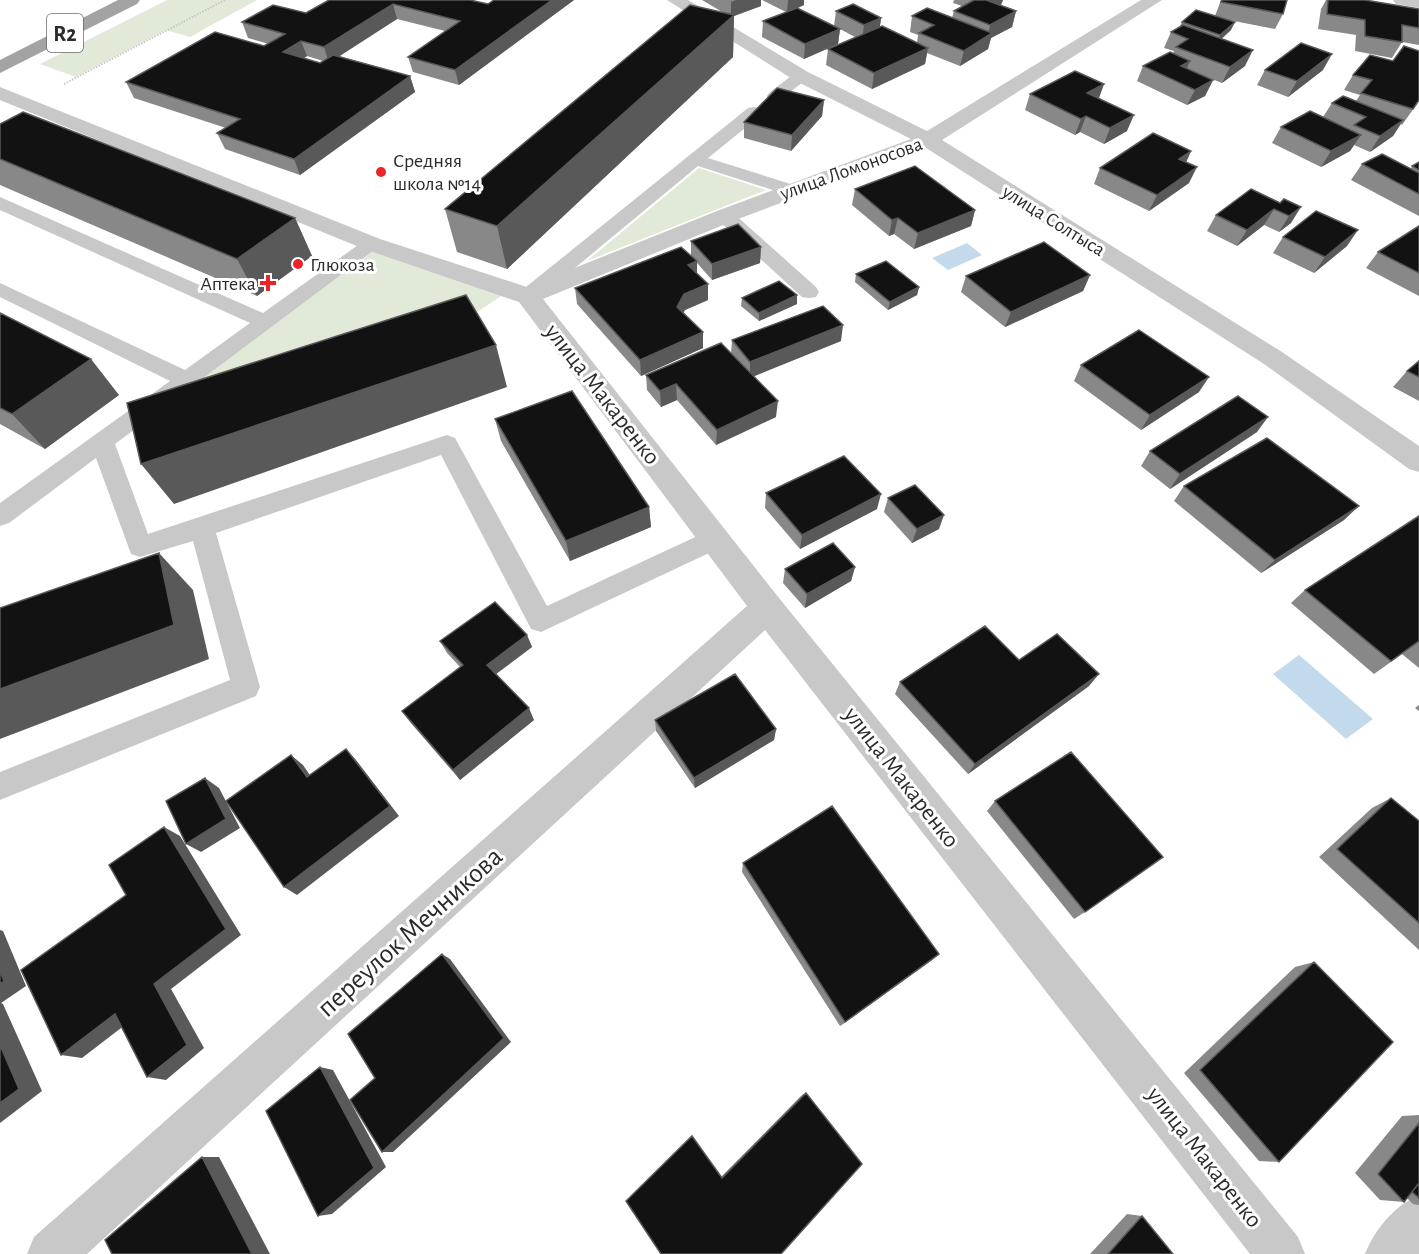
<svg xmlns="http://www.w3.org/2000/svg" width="1419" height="1254" font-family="'Alegreya Sans',sans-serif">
<rect width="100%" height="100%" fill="#fff"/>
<!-- green -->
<path fill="#e1ead8" d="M167,0h90l-67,37 -24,-7 -90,47 -36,-13z
M699,168l67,22 -179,71z
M372,244l138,46 -43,29 -344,107z"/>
<!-- water -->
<path fill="#c2daec" d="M967,243l15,12 -34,15 -16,-12z
M1299,655l74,64 -27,20 -73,-65z"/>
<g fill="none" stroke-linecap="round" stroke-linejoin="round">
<!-- path -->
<path stroke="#c8c8c8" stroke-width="2" stroke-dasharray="1.5 1.5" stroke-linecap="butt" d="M64,84l161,-84"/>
<!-- service -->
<path fill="#c8c8c8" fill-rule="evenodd" d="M801,71l6,2 2,3 -2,3 -26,20h-12l-2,-3 2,-3 26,-20z
M754,107l6,1 2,4 -2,4 -52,42 89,28 3,4 -3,4h-12l-87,-28 -163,135 -7,1 -7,-1 -3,-5 3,-5 227,-183z
M0,197l263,116 102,-73h14l3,4 -267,200 33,90 299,-99 8,3 92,168 159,-74 9,-3 9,3 4,7 -4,7 -183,86 -10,-3 -90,-174 -225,78 44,154 -4,9 -256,104v-28l230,-92 -37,-139 -53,16 -9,-3 -35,-96 -87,65 -9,3v-23l170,-122 -170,-84v-14l185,87 65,-47 -250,-113z
M725,210l7,2 84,75 3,5 -3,5 -7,1 -7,-1 -84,-77 -2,-4 2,-4z"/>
<!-- minor -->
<path fill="#c8c8c8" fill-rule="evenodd" d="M667,0h21l120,72 119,59 214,-131h21l-220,140 340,212 137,94v26l-10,-3 -145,-105 -338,-216 -193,73 -190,78 236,299 519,639 7,17h-55l-485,-624 -678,624h-60l7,-17 713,-631 -228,-304 -155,-53 -364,-149v-13l380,152 147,48 190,-76 194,-72 -117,-59z
M1393,0h26v8l-23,-4z
M1419,1195v59h-54c10,-25 29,-48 54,-59z"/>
<!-- primary -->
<path fill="#a3a3a3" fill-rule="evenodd" d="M118,0h22l-3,4 -137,69v-13z"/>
</g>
<!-- wall -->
<path fill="#888" fill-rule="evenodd" d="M329,0l159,4 6,-4h80l-115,85 -46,-13 -5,-15 37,-26 -48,-12 -58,37 71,20 5,16 -115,83 -75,-26 -8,-16 9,-5 -92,-30 -8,-16 138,-36 5,-2 -21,-6 -6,-16 64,-9zM307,56l16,5 -3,2 -16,-5z
M702,0h59v6l-27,10 -1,41 -226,212 -50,-17 -12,-43 279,-196z
M762,0h42v5l-6,3 36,18 2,-15 45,7 -1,8 37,17 1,-8 -8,-3 2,-16 40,2 2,-7 8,-5 -9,-3 1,-3h49l-3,5 16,6 -4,16 -21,11 -3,11 -28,17 -33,-13 -2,11 -53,25 -46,-24 2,-16 27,-12 -15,-8 -2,15 -34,15 -42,-22 1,-16 23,-9z
M1221,0h66l-4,14 -8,15 -51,-10 7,11 -10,9 24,27 -23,17 -23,-9 14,6 -8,16 -18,9 -50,-24 6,-15 30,-12 1,-3 -10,-3 7,-16 9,-6 2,-4 33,-6z
M1326,0h39l54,9v36l-17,-3 -10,16 -37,-7 1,-16 -38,-6 3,-20z
M1419,51v50l-17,24 -1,-1 -8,12 -23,16 -16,-7 -4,6 -29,16 -49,-24 9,-16 42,-10 9,-14 24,-2 4,-6 -16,-5 9,-15 40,-14z
M1265,70h58l-35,27 -31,-12z
M1104,84l-5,14 28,33 -23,13 -24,-12 -5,3 -50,-25 5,-16z
M824,100l-2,16 -31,35 -47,-13v-16z
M0,124l295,94 17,38 -55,40 -257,-111z
M1191,151l-5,11 3,21 -40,28 -55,-27 6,-16z
M1419,162v54l-68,-36 11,-16 49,5 1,-3z
M855,189l120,21 -4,16 -57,23 -20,-15 -5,2 -37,-31z
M1284,199l7,24 -12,9 -15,-7 -27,21 -30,-15 9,-16 64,-12z
M1419,226v70l-53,-28 12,-16z
M1283,237l64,9 -33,27 -41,-20z
M691,241l70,6 -1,16 -48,17 -15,-17v11l11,26 -23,10 -2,3 20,35 -62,28 -64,-72 -2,-16 116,-32z
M856,274l63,13 -2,8 -29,15 -33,-28z
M1090,275l-7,16 -78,36 -44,-35 5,-16z
M742,298l55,6 -38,17 -18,-15z
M0,313l119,82 -74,54 -45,-25z
M732,340l109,1 -88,35 23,41 -60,28 -39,-45 -16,7 -14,-17 -1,-15 85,-21z
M1419,361v40l-26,-14 14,-16z
M1081,365l118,27 -58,38 -67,-49z
M495,419l154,88 2,20 -81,34 -69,-120z
M1257,432l-87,57 -29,-23 9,-15z
M1184,486l160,34 -83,53 -87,-72z
M766,493l111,16 -77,40 -35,-41z
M888,498l51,31 -27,14 -28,-31z
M1419,516v152l-17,-14 -28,20 -83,-71 14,-13z
M855,567l-4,14 -46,27 -22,-25 2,-14z
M527,635l5,12 -36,27 38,46 -74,60 -50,-58 -8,-11 58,-44 -13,-14 -7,-12z
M1019,660l70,26 -121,88 -73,-80 5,-12z
M1419,705v6l-4,-3z
M655,720l121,9 -2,11 -79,48 -39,-57z
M1391,798l28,23v129l-100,-93 53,-49z
M995,801l90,111 -11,7 -87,-108z
M743,863l189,97 -92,66 -98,-154z
M1314,962l-35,200 -20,-1 -75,-88 111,-106z
M806,1093l56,71 -236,37 95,-24 81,-82z
M1419,1115v90l-6,-1 -6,-6 -3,4 -24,-2 -25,-27 47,-57z
M1127,1214l15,2 31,38h-83z"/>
<!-- shaded-wall -->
<path fill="#595959" d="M552,0h22l-115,85 -4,-15z
M736,0h25v6l-27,10 -1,41 -226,212 -10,-43 234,-209v-15z
M788,0h16v5l-17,7z
M986,0h17l-2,5 -19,10z
M393,4l4,15 -68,44 -5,-16z
M1016,11l-4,16 -21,11 -3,11 -28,17 4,-15 24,-15 2,-11z
M881,18l-2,15 -17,7 2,-15z
M1235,22l-4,8 -14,13 3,-8z
M840,29l-2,15 -34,15 1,-15z
M301,41l6,15 -18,12 -6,-16z
M928,48l-3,16 -53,25 2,-16z
M1253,50l-8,16 -23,17 8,-16z
M1332,54l-9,16 -35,27 9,-16z
M1190,61l-7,16 -9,4 7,-15z
M410,76l5,16 -115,83 -6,-16z
M1213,80l-8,16 -18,9 8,-15z
M1104,84l-6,16 -11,-7z
M824,100l-2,16 -31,35 1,-16z
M1134,115l-7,16 -23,13 6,-16z
M1086,116l-6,16 -5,3 6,-16z
M1403,120l-10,16 -23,16 10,-16z
M1361,135l-11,16 -29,16 10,-16z
M1191,151l-7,16 -5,-8z
M1197,167l-8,16 -40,28 8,-16z
M1301,207l-10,16 -12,9 10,-16z
M1274,209l-10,16 -27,21 10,-16z
M975,210l-4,16 -57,23 4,-16z
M295,218l17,38 -55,40 -20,-37z
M898,218l-4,16 -5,2 3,-16z
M1358,230l-11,16 -33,27 11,-16z
M761,247l-1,16 -48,17v-16z
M697,261v16l-9,-12z
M1090,275l-7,16 -78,36 6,-15z
M708,284v16l-23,10 -7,13 -1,-16 7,-13z
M919,287l-2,8 -29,15 2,-8z
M797,295v9l-38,17v-8z
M843,325l-2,16 -91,37v-16z
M703,332v16l-62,28 -1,-16z
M496,345l11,42 -333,117 -33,-40z
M91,359l28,36 -74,54 -33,-35z
M1209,377l-10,15 -58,38 9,-15z
M676,384l1,16 -16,7 -1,-16z
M778,401l-2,16 -60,28 1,-15z
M1268,417l-11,15 -87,57 10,-15z
M881,494l-4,15 -77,40 2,-14z
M1359,506l-15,14 -83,53 14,-13z
M649,507l2,20 -81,34 -4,-20z
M944,515l-5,14 -27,14 5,-14z
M159,553l34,37 16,69 -209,80v-50z
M855,567l-4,14 -46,27 2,-14z
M527,635l5,12 -40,30 -5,-12z
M1099,674l-10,12 -121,88 7,-10z
M529,708l5,12 -74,60 -7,-10z
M776,729l-2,11 -79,48 -1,-10z
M346,749l10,11 43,56 -102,79 -13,-8z
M291,755l12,10 15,22 -11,-10z
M205,778l14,10 21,40 -39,24 -15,-8z
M164,827l16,9 61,99 -70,54 33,59 -38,32 -19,-3z
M0,930l3,1 23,55 -25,17 2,1 39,87 -42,32z
M442,954l8,5 61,83 -118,110h-11z
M939,954l-7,6 -92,66 5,-4z
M115,1014l19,4 -52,40 -21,-3z
M320,1067l13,3 53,97 -54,47 -14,2z
M202,1157h17l51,97h-18z"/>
<!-- building -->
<path fill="#121212" stroke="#595959" stroke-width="1.5" d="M329,0h141l18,4 6,-4h58l-97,70 -47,-13 52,-36 -67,-17 -69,43 -23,-6 -18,11 37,11 13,-8 77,21 -116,83 -77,-26 23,-14 -114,-37 89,-50 49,14 21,-12 -43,-12 31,-17 33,8z
M974,0h12l30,11 -26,14 -36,-14z
M1222,0h65l-4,14 -62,-12z
M1328,0h37l54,9v19l-17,-3v17l-37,-6v-16l-38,-6z
M853,4l28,14 -17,7 -28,-14z
M690,5l44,10 -237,211 -52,-17z
M797,8l43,21 -35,15 -42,-23z
M927,8l65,25 -28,18 -45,-18 15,-8 -22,-9z
M1196,10l39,12 -15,13 -38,-13z
M1183,25l70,25 -23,17 -54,-20 12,-8 -17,-7z
M882,26l46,22 -54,25 -46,-24z
M1301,43l31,11 -35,27 -32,-11z
M1404,46l15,5v49l-6,9 -52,-16 11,-13 -19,-5 17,-20 23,6z
M1170,52l20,9 -9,5 32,14 -18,10 -52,-24z
M1075,71l29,13 -17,9 47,22 -24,13 -24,-12 -5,3 -51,-25z
M777,88l47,12 -32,35 -48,-13z
M1343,96l60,24 -23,16 -26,-11 12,-8 -34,-14z
M1310,111l51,24 -30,16 -50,-24z
M23,112l272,106 -58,41 -237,-100v-35z
M1153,133l38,18 -12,8 18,8 -40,28 -57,-27z
M1382,154l37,19v21l-57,-30z
M1419,162v8l-7,-4z
M915,166l60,44 -57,23 -20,-15 -6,2 -37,-31z
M1251,189l29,14 4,-4 17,8 -12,9 -15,-7 -27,21 -31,-15z
M1316,211l42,19 -33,27 -42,-20z
M738,224l23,23 -49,17 -21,-23z
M1419,226v47l-41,-21z
M1044,242l46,33 -79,37 -45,-36z
M681,247l16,14 -9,4 20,19 -24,10 -7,13 26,25 -63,28 -65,-72z
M886,261l33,26 -29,15 -34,-28z
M779,281l18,14 -38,18 -17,-15z
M466,295l30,50 -355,119 -14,-61z
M823,306l20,19 -93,37 -18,-22z
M0,313l91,46 -79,55 -12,-6z
M1139,330l70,47 -59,38 -69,-50z
M721,343l57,58 -61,29 -41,-46 -16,7 -14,-16z
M1419,361v16l-12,-6z
M572,391l77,116 -83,34 -71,-122z
M1238,396l30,21 -88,57 -30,-23z
M1267,438l92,68 -84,54 -91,-74z
M844,456l37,38 -79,41 -36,-42z
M915,485l29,30 -27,14 -29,-31z
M1419,516v125l-28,20 -86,-71z
M833,543l22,24 -48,27 -22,-25z
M159,553l15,72 -174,64v-81z
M495,602l32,33 -40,30 42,43 -76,62 -51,-59 61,-46 -23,-24z
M985,626l34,34 38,-26 42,40 -124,90 -75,-82z
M735,674l41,55 -82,49 -39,-58z
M346,749l44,57 -106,81 -58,-86 65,-46 16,22z
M1071,752l92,105 -78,55 -90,-111z
M205,778l21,41 -40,25 -20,-43z
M1391,798l28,23v102l-82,-74z
M832,806l107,148 -94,68 -102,-159z
M164,827l62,102 -72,55 33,61 -40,32 -32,-63 -54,41 -40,-85 105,-75 -17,-30z
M442,954l62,84 -122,114 -32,-52 25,-22 -27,-44z
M1314,962l79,80 -114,120 -79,-92z
M0,971l4,10 -4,3z
M0,1045l19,44 -19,14z
M320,1067l54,101 -56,48 -52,-105z
M806,1093l56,71 -81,90h-120l-35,-53 66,-65 30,42z
M1419,1123v60l-15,19 -26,-28z
M202,1157l50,97h-140l-7,-14z
M1419,1183v15l-7,-6z
M1142,1216l31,38h-65z"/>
<!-- markers -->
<g fill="#ec2429" stroke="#fff" stroke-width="2">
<circle cx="381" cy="172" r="6"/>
<circle cx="298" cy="264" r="6"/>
<path d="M265 274h6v6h6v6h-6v6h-6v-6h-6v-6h6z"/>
</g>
<g text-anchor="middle" stroke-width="6" stroke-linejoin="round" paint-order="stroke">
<!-- far-poi labels -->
<g font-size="20" fill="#2b2b2b" stroke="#fff" text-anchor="start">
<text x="393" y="167">Средняя<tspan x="393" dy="23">школа №14</tspan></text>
<text x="310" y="271">Глюкоза</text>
<text x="256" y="290" text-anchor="end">Аптека</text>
</g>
<!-- far-street labels -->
<g font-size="20" fill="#2b2b2b" stroke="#fff">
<text transform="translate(851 168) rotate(-20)" y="7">улица Ломоносова</text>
<text transform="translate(1054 220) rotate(32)" y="7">улица Солтыса</text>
</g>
<!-- shield labels -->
<rect fill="#fff" stroke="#6b6b6b" stroke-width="1.5" x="47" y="14" width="36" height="38" rx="4.5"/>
<g font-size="22" font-weight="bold" fill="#2b2b2b">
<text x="65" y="41">R2</text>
</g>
<!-- street labels -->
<g font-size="24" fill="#2b2b2b" stroke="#fff">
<text transform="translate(603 394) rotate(52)" y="8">улица Макаренко</text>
<text transform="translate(902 777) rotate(52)" y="8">улица Макаренко</text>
<text transform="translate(1205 1157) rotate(52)" y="8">улица Макаренко</text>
</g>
<!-- near-street labels -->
<g font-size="28" fill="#2b2b2b" stroke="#fff">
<text transform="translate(409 931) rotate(-42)" y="10">переулок Мечникова</text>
</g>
</g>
</svg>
